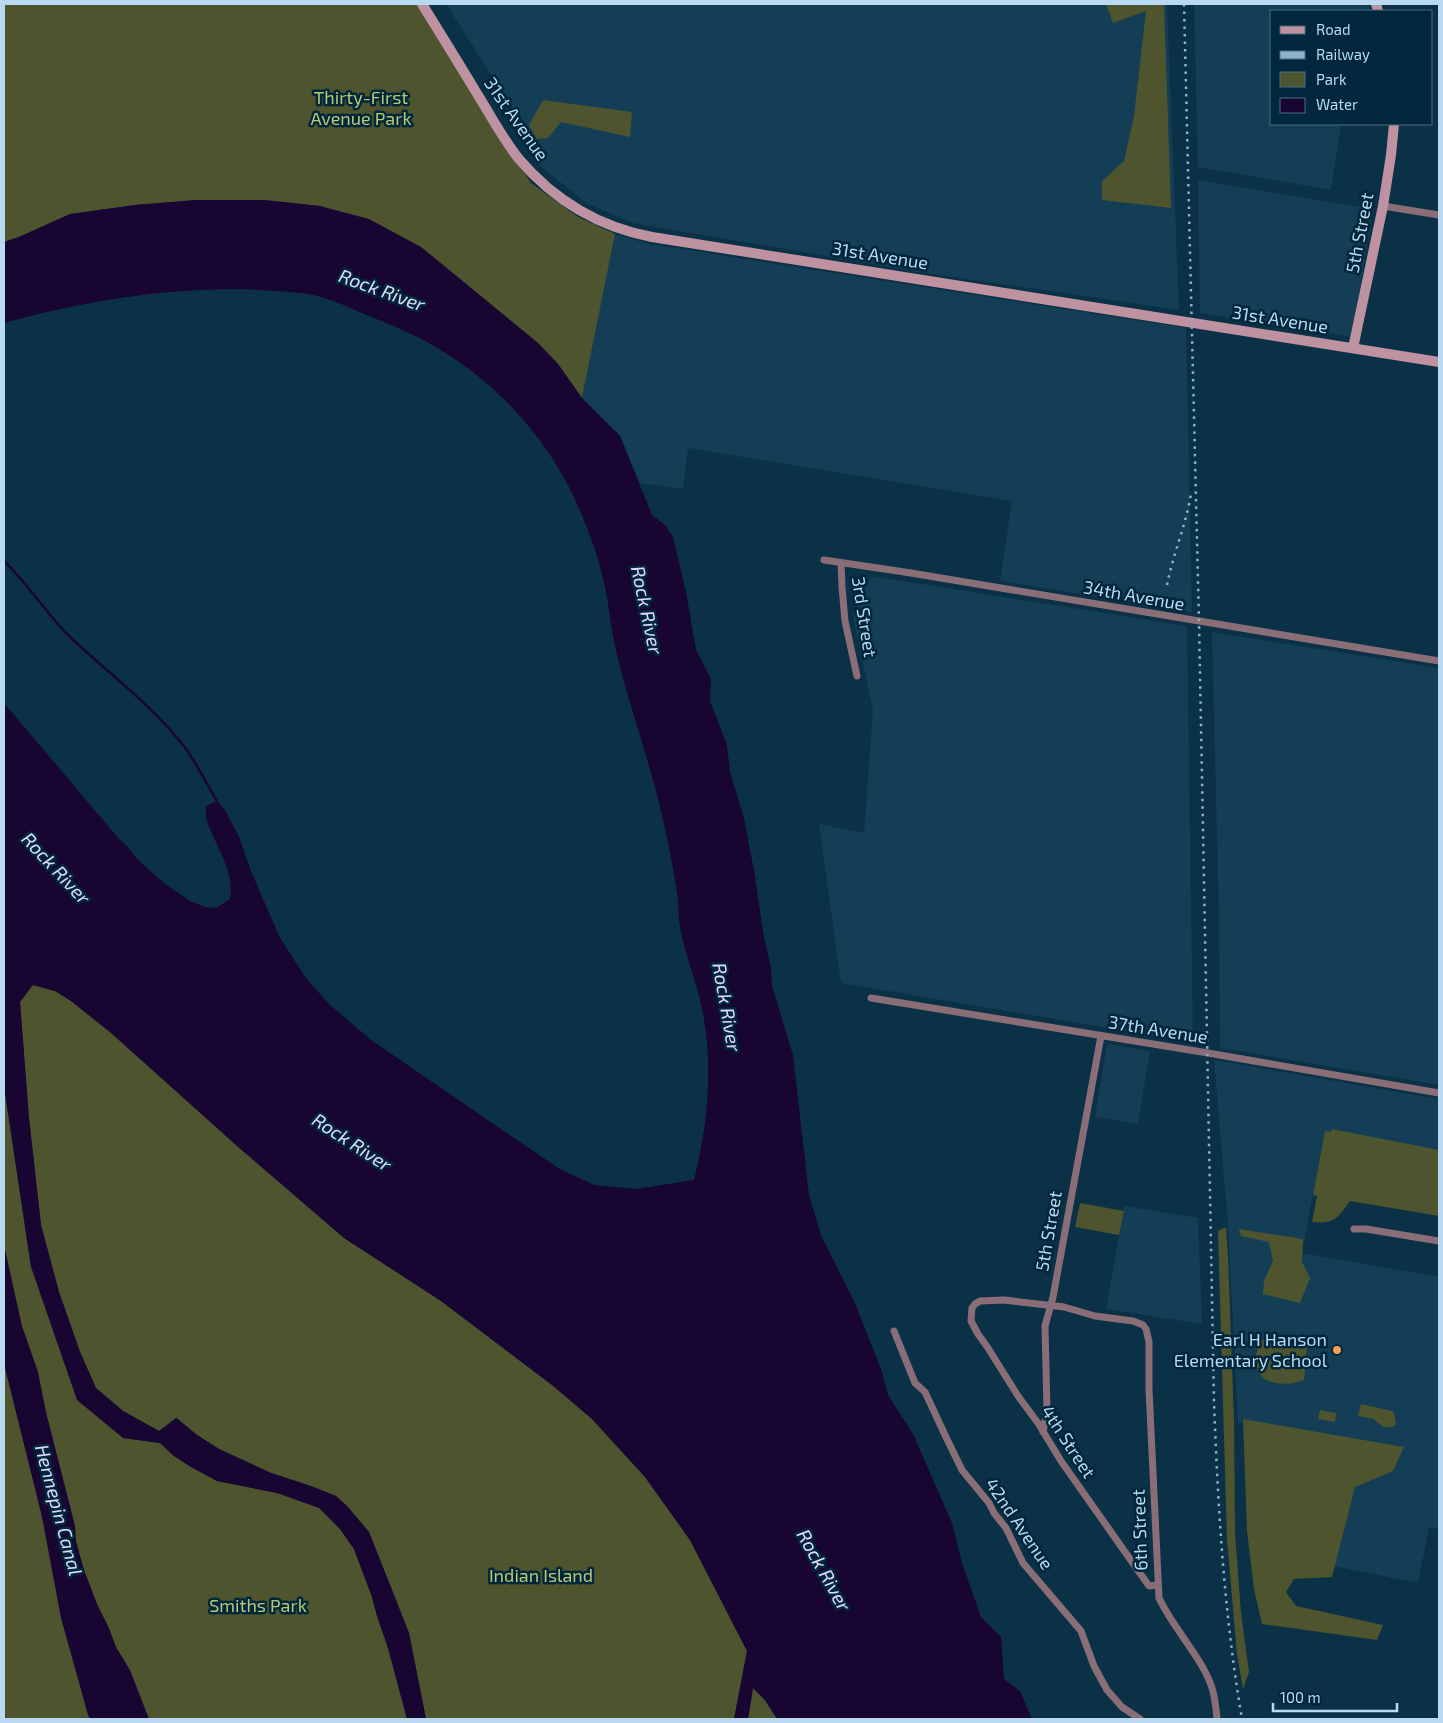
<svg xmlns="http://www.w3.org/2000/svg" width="1443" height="1723" font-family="'Exo 2',sans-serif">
<rect width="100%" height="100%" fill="#0b3146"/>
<!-- built -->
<path fill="#133e56" d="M446,4h721l12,306 -266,-39 -280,-48 -47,-20 -47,-38 -31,-64z
M1194,4h174l3,7h-99v113h69l-10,66 -133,-23z
M1198,180l175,29 -21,128 -152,-24z
M615,234l34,10 537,84 6,284 -192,-31 12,-80 -324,-53 -5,41 -43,-6 -20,-47 -38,-38z
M871,576l316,50 6,416 -352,-59 -22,-159 45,9 9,-123 -20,-95z
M1212,632l227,36v417l-219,-37 -1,-130z
M1107,1044l43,7 -12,73 -43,-7z
M1214,1060l225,39v51l-114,-19 -23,122 137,24v252l-10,-1 -11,55 -85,-17 21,-124 -116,-20 -10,-197z
M1124,1206l74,12 4,106 -96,-15z"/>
<!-- green -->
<path fill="#4e552e" d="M4,4h414l113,179 47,34 37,17 -33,164 -24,-34 -20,-21 -117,-96 -101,-41 -56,-6h-68l-61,5 -65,9 -51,23 -15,5z
M1106,4h58l7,204 -69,-8v-19l22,-20 10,-45 12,-105 -33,12z
M543,100l89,12 -2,25 -69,-15 -13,16 -12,1 -7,-14z
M32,985l23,6 16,10 39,31 126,113 108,93 97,63 111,84 40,34 53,58 45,63 57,111 -13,68h-308l-17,-86 -40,-101 -22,-26 -11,-10 -25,-10 -40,-13 -52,-24 -22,-14 -20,-17 -18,13 -36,-20 -27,-23 -16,-36 -21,-60 -18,-67 -12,-107 -9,-116z
M4,1086l27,181 92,171 37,5 14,13 17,11 26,14 60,12 42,14 21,22 14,20 18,48 5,19 11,32 19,71h-403z
M1332,1129l107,21v66l-89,-15c-13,18 -15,23 -38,21l5,-26 -4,-1 12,-64 6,1z
M1080,1203l44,8 -5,24 -44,-8z
M1226,1227l2,29 6,164 1,113 6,80 8,59 -6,17 -6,-35 -10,-114 -9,-309z
M1239,1229l64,10 -1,23 8,16 -10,25 -37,-9 1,-13 9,-20 -4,-19 -28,-6z
M1260,1339l39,2 8,5 -3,34c-11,5 -32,6 -42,-3 -3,-4 -6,-10 -8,-14z
M1361,1404l31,7 2,2 2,11c-8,7 -17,1 -22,-5l-16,-3z
M1320,1410l16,3 -1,9 -17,-3z
M1243,1419l161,28 -11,24 -38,16 -23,90 -38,2 -8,13 10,14 87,19 -6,15 -115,-16 -8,-35 -7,-58z
M753,1688l12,12 12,19h-29z"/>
<!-- water -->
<path fill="#180532" d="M196,200h68l56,6 49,13 52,28 117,96 20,21 24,34 38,38 32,79 13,10 8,12 13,55 10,58 15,29 -1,22 17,44 3,27 14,46 11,58 8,56 8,36 1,18 21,69 16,140 12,40 34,68 27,69 6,23 25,39 39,89 10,40 19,54 20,20 3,42 16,12 12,28h-255l-12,-19 -12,-12 -5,31h-14l13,-68 -57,-111 -45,-63 -53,-58 -40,-34 -111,-84 -97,-63 -108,-93 -126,-113 -39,-31 -16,-10 -22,-6 -13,17 9,116 12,107 18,67 21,60 16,36 27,23 36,20 17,-13 21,17 22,14 52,24 40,13 25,10 11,10 22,26 40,101 17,86h-19l-19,-71 -11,-32 -5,-19 -18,-48 -14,-20 -21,-21 -42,-15 -60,-12 -26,-14 -17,-11 -14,-13 -37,-5 -46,-38 -46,-133 -27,-181v-383l116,137 5,4 13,16 27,24 25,17 15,6 11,1 14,-9c5,-29 -14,-51 -23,-78 -1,-4 -1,-10 -1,-15l11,-5 8,9 14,27 12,34 28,65 26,41 24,27 42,36 187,128 36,17 42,4 58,-9c14,-55 20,-119 7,-176 -5,-23 -15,-47 -20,-72 -3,-13 -2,-27 -4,-40 -7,-45 -17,-89 -30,-133 -11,-39 -25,-78 -33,-118 -4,-18 -5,-36 -9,-54 -7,-34 -21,-70 -37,-102 -28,-53 -72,-101 -124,-133 -25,-16 -52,-27 -80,-38 -20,-9 -41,-19 -64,-21 -97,-11 -202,4 -296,30v-81l15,-5 51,-23 65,-9z
M4,1245l18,81 16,46 8,40 29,114 1,15 8,29 13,34 11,22 8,21 14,23 19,49h-59l-2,-4 -27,-97 -19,-101 -38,-153z"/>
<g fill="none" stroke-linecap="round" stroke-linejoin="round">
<!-- stream -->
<path stroke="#180532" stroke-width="2.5" d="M4,561c23,22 40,49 62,72 37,36 80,67 113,107 16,19 26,41 38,61"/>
<!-- street -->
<path stroke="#8a6e77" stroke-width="7" d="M1383,206l56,9
M824,560l87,13 528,88
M841,563l1,24 3,34 12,55
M871,998l337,55 231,40
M1354,1229h12l73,12
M894,1331l21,52 10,9 20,43 17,35 27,33 5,10 12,15 17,35 58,68 13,35 13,24 15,17 18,12
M1043,1432l4,-21 -2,-85 8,-29 48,-261
M1157,1585l-8,1 -88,-125 -23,-38 -20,-27 -30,-48 -10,-14 -7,-13 1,-13 3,-4 5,-3 24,-1 60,7 31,9 38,5 10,4 3,4 3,13v47l10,209c14,30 41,57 52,87 4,10 5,23 6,34"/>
<!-- secondary -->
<path stroke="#be92a0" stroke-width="10" d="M422,4c18,29 36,58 54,88 14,22 26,46 43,67 35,41 80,68 133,78l787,125
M1376,4l2,7
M1353,348l30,-142 8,-51 3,-31"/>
<!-- rail -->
<path stroke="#90b2c8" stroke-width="2.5" stroke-dasharray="2.5 5" stroke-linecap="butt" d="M1184,4l15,618 15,780c4,106 10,212 28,317
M1167,585c6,-31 19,-60 24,-91"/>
</g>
<!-- markers -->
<circle fill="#fb9e51" stroke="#00273b" stroke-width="2" cx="1337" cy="1350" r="5"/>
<g text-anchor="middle" stroke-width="5" stroke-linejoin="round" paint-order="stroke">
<!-- park labels -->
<g font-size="18" fill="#b9c972" stroke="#00273b">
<text x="361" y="104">Thirty-First<tspan x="361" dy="21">Avenue Park</tspan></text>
<text x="541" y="1582">Indian Island</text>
<text x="258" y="1612">Smiths Park</text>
</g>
<!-- street labels -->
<g font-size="18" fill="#b8d9ef" stroke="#00273b">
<text transform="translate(516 119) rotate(55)" y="6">31st Avenue</text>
<text transform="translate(1360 233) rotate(-79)" y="6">5th Street</text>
<text transform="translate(880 256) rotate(9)" y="6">31st Avenue</text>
<text transform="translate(1280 320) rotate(9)" y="6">31st Avenue</text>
<text transform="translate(1134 596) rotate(10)" y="6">34th Avenue</text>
<text transform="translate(864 617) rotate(81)" y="6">3rd Street</text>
<text transform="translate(1158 1030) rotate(9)" y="6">37th Avenue</text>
<text transform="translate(1049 1231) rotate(-80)" y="6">5th Street</text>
<text transform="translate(1068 1442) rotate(57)" y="6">4th Street</text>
<text transform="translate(1019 1524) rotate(56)" y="6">42nd Avenue</text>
<text transform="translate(1140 1530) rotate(-92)" y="6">6th Street</text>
</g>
<!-- poi labels -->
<g font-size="18" fill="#b8d9ef" stroke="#00273b" text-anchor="end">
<text x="1327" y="1346">Earl H Hanson<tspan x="1327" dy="21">Elementary School</tspan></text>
</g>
<!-- water labels -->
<g font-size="19" font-style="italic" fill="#e2d9fa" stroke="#00273b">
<text transform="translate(382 290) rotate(20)" y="7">Rock River</text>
<text transform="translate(647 610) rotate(78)" y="7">Rock River</text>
<text transform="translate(56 868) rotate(47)" y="7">Rock River</text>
<text transform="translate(727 1007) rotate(80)" y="7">Rock River</text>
<text transform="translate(352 1142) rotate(33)" y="7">Rock River</text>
<text transform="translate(59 1510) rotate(75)" y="7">Hennepin Canal</text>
<text transform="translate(824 1570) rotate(61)" y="7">Rock River</text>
</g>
</g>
<!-- border -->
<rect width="1443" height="1723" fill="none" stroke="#b8d9ef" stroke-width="10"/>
<!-- legend -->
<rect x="1270" y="10" width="162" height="115" fill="#00273b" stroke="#4a6e83"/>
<rect x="1280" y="26" width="25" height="8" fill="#be92a0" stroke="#4a6e83"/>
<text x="1316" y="35" font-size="15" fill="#b8d9ef">Road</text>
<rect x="1280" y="51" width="25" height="8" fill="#90b2c8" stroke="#4a6e83"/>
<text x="1316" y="60" font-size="15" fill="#b8d9ef">Railway</text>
<rect x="1280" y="72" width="25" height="15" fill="#4e552e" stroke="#4a6e83"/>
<text x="1316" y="85" font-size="15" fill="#b8d9ef">Park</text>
<rect x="1280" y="98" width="25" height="15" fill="#180532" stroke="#4a6e83"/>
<text x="1316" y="110" font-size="15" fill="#b8d9ef">Water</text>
<!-- scale -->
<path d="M1273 1703v8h124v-8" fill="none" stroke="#b8d9ef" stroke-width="2.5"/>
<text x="1280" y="1703" font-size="15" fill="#b8d9ef" stroke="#00273b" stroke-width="4" paint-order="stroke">100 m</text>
</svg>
